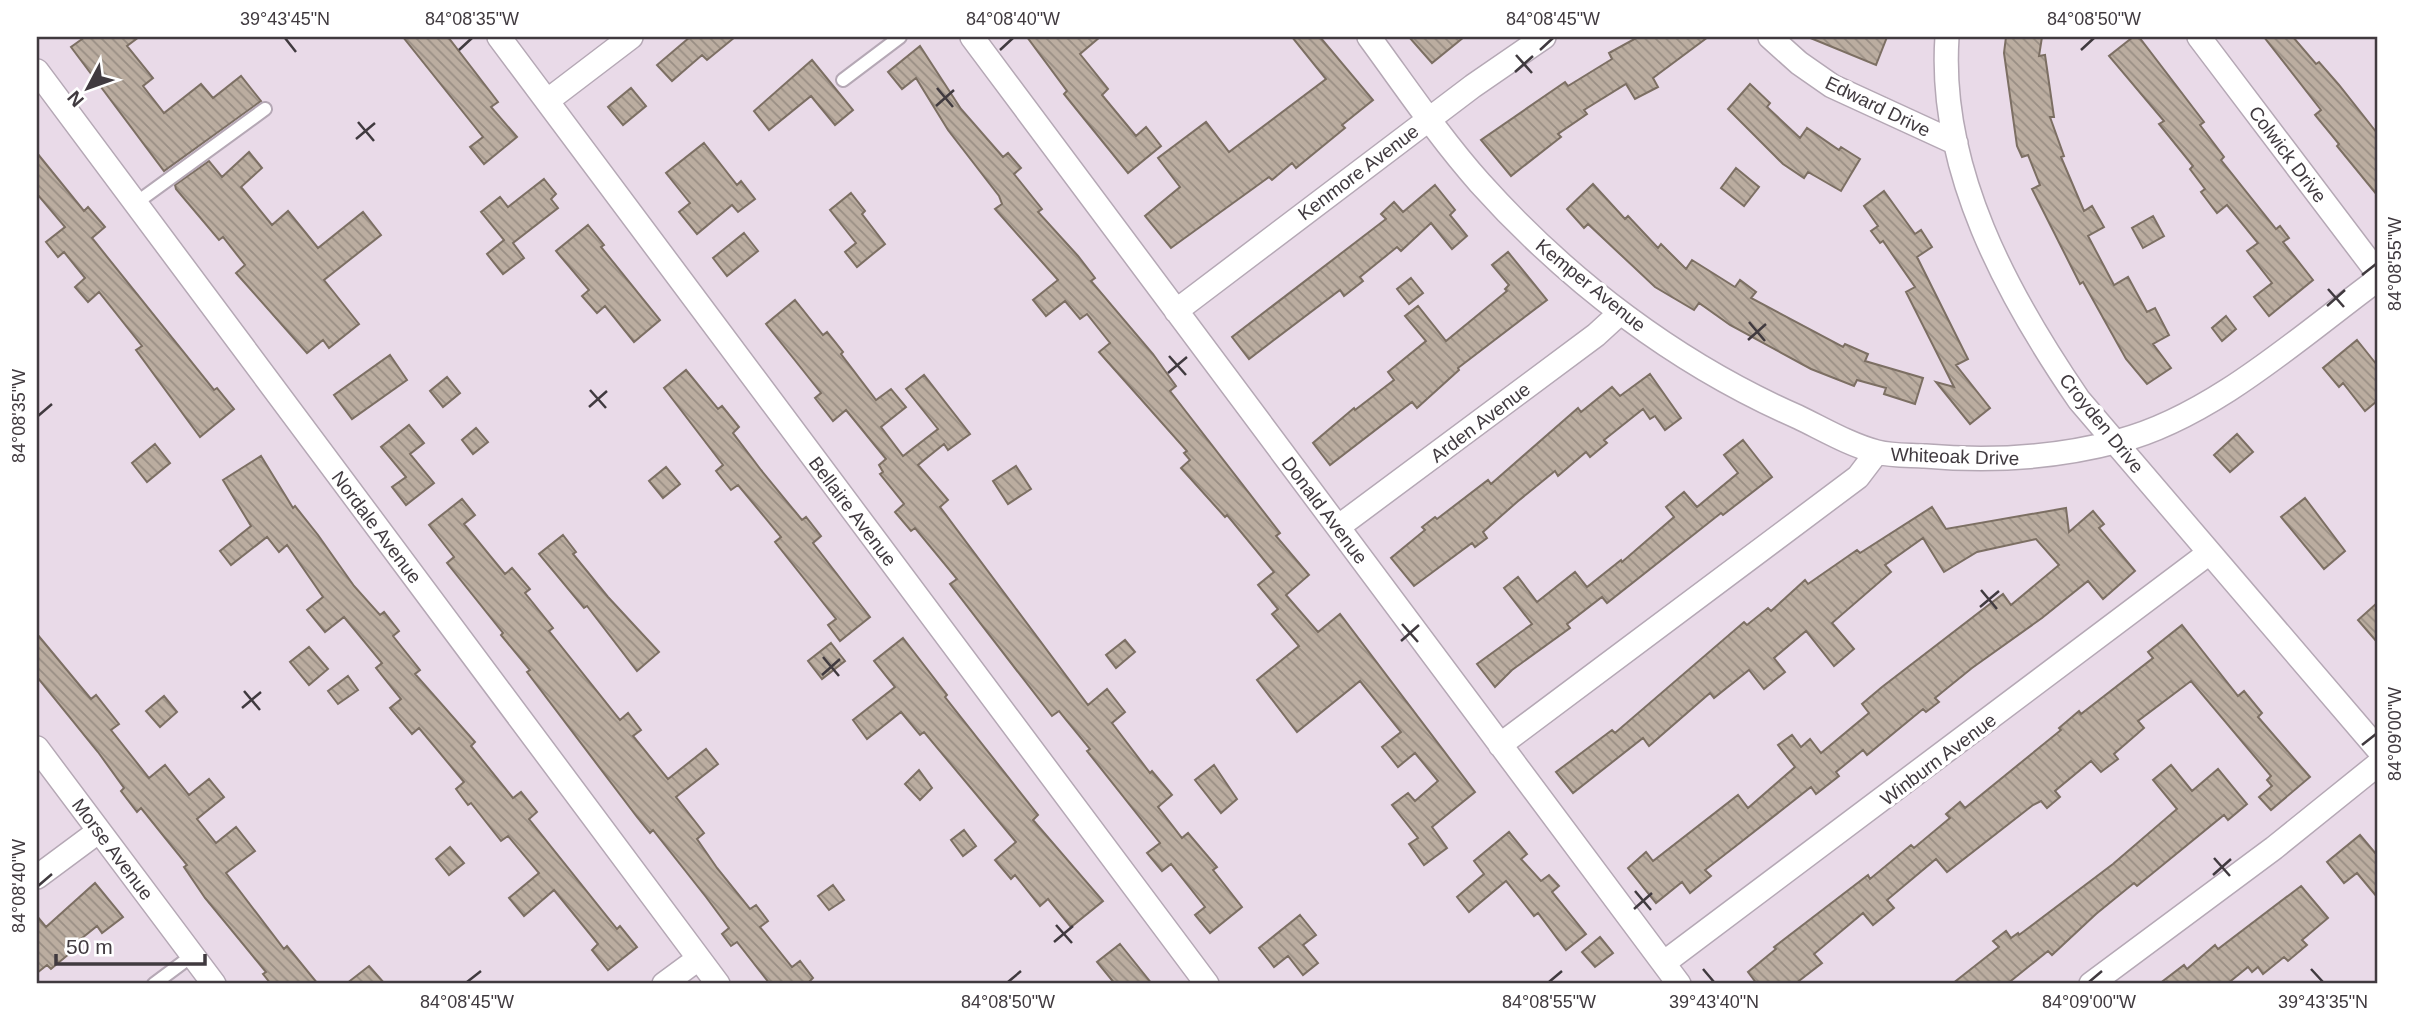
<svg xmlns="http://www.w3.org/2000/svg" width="2414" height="1021" font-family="Arial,sans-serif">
<defs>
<pattern id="building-back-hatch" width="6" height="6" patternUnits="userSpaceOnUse" patternTransform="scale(1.75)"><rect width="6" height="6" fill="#bbada0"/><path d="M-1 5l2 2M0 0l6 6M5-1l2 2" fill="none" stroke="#998e84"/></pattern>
</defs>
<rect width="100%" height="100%" fill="#e9dae8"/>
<!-- building -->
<path fill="url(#building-back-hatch)" stroke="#7c6f63" stroke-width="2" d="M85,37h54l-12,9 26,32 -10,8 21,27 37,-29 12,14 28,-22 20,25 -97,70 -93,-124z
M403,37h45l50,65 -7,5 26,30 -33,27 -14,-17 13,-10z
M690,37h45l-28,23 -5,-5 -30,26 -15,-16z
M1027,37h73l-20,17 28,35 -6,6 34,41 10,-9 15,19 -33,27 -64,-79 3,-3z
M1292,37h28l53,63 -31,25 3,3 -49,40 -4,-5 -20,17 -3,-3 -98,71 -26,-32 35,-29 -22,-29 48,-36 23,30 97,-73z
M1409,37h55l-32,26z
M1638,37h70l-55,41 5,9 -23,12 -9,-15 -42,26 3,4 -29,20 3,3 -50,39 -30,-36 84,-58 3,4 44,-27 -3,-6z
M1808,37h79l-11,28z
M2006,37h36l-3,19 6,-1 9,62h-4l14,39 -3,1 23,54 8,-5 12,21 -16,9 26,49 14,-8 19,35 8,-4 14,27 -16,9 18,24 -24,16 -21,-25 -43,-77 -3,2 -48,-95 8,-4 -12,-30 -6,2 -5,-11 -13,-93z
M2133,37h6l65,85 -4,3 24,32 -3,3 55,69 4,-3 9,12 -6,4 30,38 -44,36 -15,-19 18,-14 -25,-32 11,-8 -31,-38 -10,8 -16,-21 4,-3 -15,-20 3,-3 -34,-42 5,-3 -55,-65z
M2264,37h29l23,27 3,-2 20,23 38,48v62l-40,-49 2,-2 -24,-29 6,-5z
M920,46l41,63 42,48 5,-4 13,15 -7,6 28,35 -4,3 40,44 17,22 -4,3 62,73 23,32 -6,5 110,142 -4,3 33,39 -23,20 32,37 22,-18 135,178 -43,35 15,21 -23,17 -15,-21 9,-6 -26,-33 16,-12 7,8 23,-20 -23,-28 -17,14 -16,-20 19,-15 -41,-51 -63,51 -40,-52 42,-34 -27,-32 6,-5 -20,-24 16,-13 -47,-57 -2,2 -44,-49 9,-8 -6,-7 3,-2 -88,-99 11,-9 -23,-29 -7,5 -15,-18 -19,15 -13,-16 25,-20 -63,-71 7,-5 -3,-8 -51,-66 -32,-52 -14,11 -14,-17z
M812,60l41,50 -18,15 -24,-29 -42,34 -15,-19z
M1750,84l20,19 -3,4 33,31 7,-10 32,22 2,-3 19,12 -19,32 -33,-19 -4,6 -21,-14 -55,-55z
M631,88l15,18 -23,19 -15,-18z
M704,143l33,42 4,-4 14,18 -17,13 -6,-7 -35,29 -18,-22 11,-9 -24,-30z
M249,152l13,16 -21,19 31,38 16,-14 30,37 45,-36 18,23 -57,45 35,44 -30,24 -6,-8 -16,13 -71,-80 9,-8 -22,-28 -4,3 -43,-51 -1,-4 34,-24 13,16z
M37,153l47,58 4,-4 17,20 -13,11 122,152 3,-2 17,21 -34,28 -64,-87 6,-4 -43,-54 -11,10 -13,-15 10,-9 -21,-26 -6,5 -12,-15 19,-15 -28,-33z
M1736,168l23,19 -15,19 -23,-18z
M544,179l12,15 -5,5 7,9 -45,35 11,15 -21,16 -16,-20 17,-14 -23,-28 19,-15 8,10z
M1593,184l32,35 3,-3 30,32 3,-4 25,25 6,-9 43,27 5,-7 16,12 -5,6 92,49 2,-3 23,10 -3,7 58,17 -8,26 -31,-10 2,-6 -29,-8 -3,6 -43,-17 -81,-44 -31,-22 -5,7 -39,-23 -67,-63 -4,4 -17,-19z
M1435,185l20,25 -5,5 17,21 -15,13 -21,-26 -30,28 -4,-4 -37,30 3,4 -19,15 -4,-6 -91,69 -17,-22 154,-118 -5,-5 13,-12 9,10z
M1884,191l31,43 6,-4 11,17 -15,10 51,102 -12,6 34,43 -20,16 -34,-42 18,5 -48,-95 9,-5 -32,-46 -3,2 -9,-12 7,-5 -14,-20z
M851,193l14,18 -3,3 23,30 -28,23 -12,-15 11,-9 -26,-33z
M2153,216l11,20 -21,12 -11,-20z
M588,225l16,20 -3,2 59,73 -26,22 -29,-36 -8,7 -15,-17 7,-6 -33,-39z
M744,233l14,18 -31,25 -14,-18z
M1508,252l39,48 -89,68 1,2 -42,38 -5,-6 -82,63 -17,-22 41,-35 1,2 39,-30 -6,-8 38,-31 -21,-25 13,-10 28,35 61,-50 -2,-2 4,-4 -17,-20z
M1411,278l12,15 -14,11 -12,-15z
M795,300l28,35 4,-3 16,20 -2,2 35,46 15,-11 15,18 -25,20 22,29 35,-27 -32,-40 18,-14 46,59 -22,16 -4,-6 -26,21 30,35 -8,7 148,198 19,-16 18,23 -13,11 38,50 2,-2 20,24 -14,12 24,31 6,-5 29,34 -4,3 29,37 -32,26 -15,-18 10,-8 -34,-43 -9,7 -15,-18 13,-10 -73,-92 3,-2 -31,-38 -7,5 -102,-132 7,-5 -42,-51 -4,3 -16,-19 9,-8 -24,-30 3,-2 -4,-7 7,-6 -40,-49 -13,11 -18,-23 6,-5 -55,-69z
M2226,316l10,13 -14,12 -10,-13z
M2357,340l20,25v36l-12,10 -22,-28 -4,4 -16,-19z
M390,355l17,25 -55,39 -18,-24z
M686,370l32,39 4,-3 17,21 -6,6 28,37 41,50 4,-3 15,19 -8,7 57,74 -30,24 -12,-16 8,-6 -61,-77 6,-5 -43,-52 -7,5 -15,-19 7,-6 -59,-77z
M1650,374l31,44 -16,12 -10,-14 -5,3 -7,-10 -39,31 3,3 -17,14 -4,-5 -28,24 -3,-5 -38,31 -34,30 4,6 -12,9 -3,-4 -58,43 -23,-28 34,-28 -3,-3 13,-10 2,2 51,-39 3,4 87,-76 3,4 31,-25 8,9z
M447,377l13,16 -17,14 -13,-16z
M409,425l15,18 -14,11 24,29 -28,22 -14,-18 14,-10 -25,-30z
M476,428l12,14 -15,12 -11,-14z
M2237,434l16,18 -23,20 -16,-17z
M1743,440l29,37 -49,38 -2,-2 -114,90 -5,-6 -35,27 3,4 -58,42 -17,17 -18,-23 55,-40 -28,-36 14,-11 19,25 38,-30 12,15 34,-27 1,2 52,-45 -8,-10 18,-15 13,15 41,-34 -14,-18z
M155,444l15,19 -23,19 -15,-19z
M261,456l32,52 2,-2 23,29 36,51 26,29 4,-3 15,19 -6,5 27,34 -5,4 60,68 -4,4 42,52 8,-6 16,20 -8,7 88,110 3,-3 17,21 -29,23 -16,-20 6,-6 -44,-54 -30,26 -15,-18 30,-25 -31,-37 -7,5 -30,-38 -3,2 -12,-16 8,-7 -45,-54 -7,6 -22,-26 11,-9 -25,-31 6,-5 -38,-46 -19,15 -18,-22 16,-13 -36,-52 -8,7 -12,-15 -36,28 -11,-14 31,-25 -28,-46z
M1016,466l15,23 -23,15 -15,-23z
M666,467l14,17 -17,14 -14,-17z
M2305,498l40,53 -21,18 -43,-52z
M462,499l13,16 -11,9 41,50 7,-6 18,21 -5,4 28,35 -4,3 71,89 8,-7 13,17 -8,6 35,43 38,-30 12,15 -42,33 28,36 -7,6 20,29 33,41 6,-4 12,16 -8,6 32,40 8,-6 13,17 -6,6h-37l-33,-42 -6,4 -9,-12 7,-6 -23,-31 -53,-67 -3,3 -13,-16 -110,-145 3,-2 -29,-35 2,-2 -56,-70 7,-6 -25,-32z
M1932,507l14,22 120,-21 3,24 24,-21 11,13 -5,4 36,43 -32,28 -15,-18 -46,37 -70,50 -37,30 4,4 -13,10 -3,-3 -56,46 -4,-5 -27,22 3,4 -23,18 -5,-7 -70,55 -36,28 6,6 -21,17 -8,-11 -26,21 -28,-35 18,-16 7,9 85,-66 10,13 47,-41 -17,-22 14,-10 9,12 9,-8 11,14 48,-40 -7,-9 20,-17 121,-93 8,11 48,-40 -23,-26 -59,13 -33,20 -21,-34 -38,27 6,7 -59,51 22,26 -20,17 -28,-35 -32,27 11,14 -21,17 -15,-19 -35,28 -4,-5 -61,53 -6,-8 -70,55 -17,-21 56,-42 3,3 129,-111 3,3 21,-17 3,3 34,-31 3,4 49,-34 3,3z
M563,535l13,17 -3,2 35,43 51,55 -22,19 -50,-65 -3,2 -45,-54z
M2377,603v39l-19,-22z
M2182,625l56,71 6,-5 18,22 -4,4 52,60 -39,33 -12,-13 13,-11 -5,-6 4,-4 -80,-95 -53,40 6,7 -30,26 4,5 -17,13 -10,-11 -36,30 5,6 -13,11 -6,-7 -8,4 -86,67 -11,-13 -49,41 7,8 -21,17 -10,-12 -49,41 8,9 -27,21h-38l-9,-12 28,-23 -2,-2 94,-72 2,4 41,-34 3,3 36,-30 -4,-4 14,-12 5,6 96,-78 -2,-2 20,-17 2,3 72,-56 -5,-6z
M37,634l54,65 5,-4 23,29 -8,6 38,48 16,-13 24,30 20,-16 15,18 -27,22 19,24 20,-16 19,24 -29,22 58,76 3,-3 31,38h-47l-8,-10 3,-2 -61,-74 -21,-31 3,-2 -46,-57 -4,4 -16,-21 3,-3 -26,-36 -61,-75z
M903,638l44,57 -2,2 93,118 -5,5 70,81 -32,26 -23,-28 -8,7 -25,-31 -4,4 -16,-19 21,-18 -92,-110 -4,3 -19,-23 -34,27 -14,-19 42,-33 -21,-26z
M1125,640l10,12 -19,16 -10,-13z
M831,643l14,18 -23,18 -14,-18z
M309,647l19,22 -19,16 -19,-23z
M348,676l10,14 -20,14 -10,-13z
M164,696l13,16 -17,15 -14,-16z
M1214,765l23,34 -16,14 -26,-33z
M2171,765l21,26 26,-22 29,35 -19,16 -4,-5 -87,71 -3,-3 -38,31 -44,41 -4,-4 -41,33h-55l47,-37 -6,-6 13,-10 5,7 7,-5 1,2 94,-71 64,-55 -24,-29z
M919,770l13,18 -12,12 -15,-16z
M964,830l12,16 -13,10 -12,-16z
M1509,832l18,22 -6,5 20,22 8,-6 10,11 -7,6 34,42 -20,16 -28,-37 -4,3 -28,-35 -37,31 -12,-15 27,-23 -10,-13z
M2360,835l17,20v42l-20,-24 -13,10 -17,-21z
M450,847l14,16 -15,12 -13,-16z
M95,883l28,34 -21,16 -5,-7 -31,25 3,3 -18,15 -4,-4 -10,8v-57l9,11z
M833,885l11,15 -15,10 -11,-14z
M2301,886l27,32 -26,22 5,5 -19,16 -4,-4 -21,17 -5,-7 -6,5 -4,-5 -21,17h-68l25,-19 3,4 28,-24 3,4z
M1300,915l16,20 -13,10 15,18 -15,12 -15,-19 -14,11 -15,-19z
M1600,937l13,16 -18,14 -13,-15z
M1120,944l32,40h-37l-18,-22z
M369,966l16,18h-39z"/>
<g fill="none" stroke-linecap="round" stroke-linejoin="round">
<!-- lane casing -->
<g stroke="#b5a8b5" stroke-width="16">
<path id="lane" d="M843,80l57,-43
M136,203l129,-94
M154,984l39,-29"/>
</g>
<!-- street casing -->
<g stroke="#b5a8b5" stroke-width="26">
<path id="street" d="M499,37l708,947
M972,37l707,947
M1369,37c36,49 71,101 111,146 89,99 197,181 318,234 25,12 52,28 79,35 15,4 33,3 48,4 67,6 130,2 194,-15 93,-24 182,-105 258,-161
M1770,37l29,26 33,23 124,57
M1947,37c-9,132 60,258 132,363l298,348
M2199,37l178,235
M37,71l681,913
M547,101l84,-64
M1176,311l297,-225 71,-49
M1338,527l258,-192 24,-22
M1500,745l358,-268 19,-25
M37,748l177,236
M37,877l62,-46
M1665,962l544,-409
M664,984l34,-25
M2091,984l183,-136 103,-83"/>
</g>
<!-- lane -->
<use href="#lane" stroke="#fff" stroke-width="12"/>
<!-- street -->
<use href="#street" stroke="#fff" stroke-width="23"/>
</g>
<!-- ticks -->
<path fill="none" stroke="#403a3f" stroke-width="2.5" d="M285,38l11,14M459,50l13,-12M1000,50l13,-12M1540,50l13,-12M2081,50l13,-12M1516,55l16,18M1515,72l18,-16M937,88l16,19M936,106l18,-16M358,122l16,19M356,139l19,-16M2362,275l14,-11M2328,289l16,18M2327,306l18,-16M1749,322l16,19M1748,340l18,-16M1169,356l17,19M1168,373l19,-16M590,390l16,18M589,407l18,-16M38,416l14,-12M1981,590l16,19M1980,607l19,-16M1402,624l16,18M1401,641l18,-16M823,657l16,19M822,675l18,-16M244,691l16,19M242,708l19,-16M2362,745l14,-11M2214,858l16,18M2213,875l18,-16M38,886l14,-12M1635,891l16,19M1634,909l18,-16M1056,925l16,18M1054,942l19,-16M1703,969l11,13M2311,969l12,13M467,982l14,-11M1008,982l13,-11M1549,982l13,-11M2089,982l13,-11"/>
<g text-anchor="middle" stroke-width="7" stroke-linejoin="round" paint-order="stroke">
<!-- street labels -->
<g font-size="19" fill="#403a3f" stroke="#fff">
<text transform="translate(1878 106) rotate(26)" y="7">Edward Drive</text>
<text transform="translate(2288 154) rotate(53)" y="7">Colwick Drive</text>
<text transform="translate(1358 172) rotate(-37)" y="7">Kenmore Avenue</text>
<text transform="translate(1591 285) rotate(39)" y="7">Kemper Avenue</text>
<text transform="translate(1480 422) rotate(-37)" y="7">Arden Avenue</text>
<text transform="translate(2102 423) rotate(51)" y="7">Croyden Drive</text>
<text transform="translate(1955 456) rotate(2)" y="7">Whiteoak Drive</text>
<text transform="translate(1325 510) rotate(53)" y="7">Donald Avenue</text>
<text transform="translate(853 511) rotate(53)" y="7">Bellaire Avenue</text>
<text transform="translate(377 527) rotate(53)" y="7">Nordale Avenue</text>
<text transform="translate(1938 759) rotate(-37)" y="7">Winburn Avenue</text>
<text transform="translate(113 849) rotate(53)" y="7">Morse Avenue</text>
</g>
</g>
<!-- border -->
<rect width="2414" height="1021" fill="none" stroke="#ffffff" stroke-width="77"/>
<!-- north arrow -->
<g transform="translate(88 88) rotate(229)" stroke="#ffffff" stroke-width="5" paint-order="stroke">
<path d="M0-5L12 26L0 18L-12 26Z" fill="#403a3f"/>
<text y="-10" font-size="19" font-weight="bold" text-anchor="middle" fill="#403a3f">N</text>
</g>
<!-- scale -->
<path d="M56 954v10h149v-10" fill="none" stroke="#403a3f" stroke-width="3.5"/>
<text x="66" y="954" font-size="21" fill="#403a3f" stroke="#ffffff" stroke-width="5" paint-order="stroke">50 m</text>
<rect x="38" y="38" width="2338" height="944" fill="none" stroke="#403a3f" stroke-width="2.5"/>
<g font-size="18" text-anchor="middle" fill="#403a3f">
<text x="285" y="25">39°43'45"N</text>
<text x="472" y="25">84°08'35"W</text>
<text x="1013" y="25">84°08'40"W</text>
<text x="1553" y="25">84°08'45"W</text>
<text x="2094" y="25">84°08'50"W</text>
<text transform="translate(2395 264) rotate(-90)" y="6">84°08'55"W</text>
<text transform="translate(19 416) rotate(-90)" y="6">84°08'35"W</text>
<text transform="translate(2395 734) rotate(-90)" y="6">84°09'00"W</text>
<text transform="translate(19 886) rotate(-90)" y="6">84°08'40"W</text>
<text x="467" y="1008">84°08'45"W</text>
<text x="1008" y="1008">84°08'50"W</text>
<text x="1549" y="1008">84°08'55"W</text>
<text x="1714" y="1008">39°43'40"N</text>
<text x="2089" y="1008">84°09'00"W</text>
<text x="2323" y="1008">39°43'35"N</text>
</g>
</svg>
